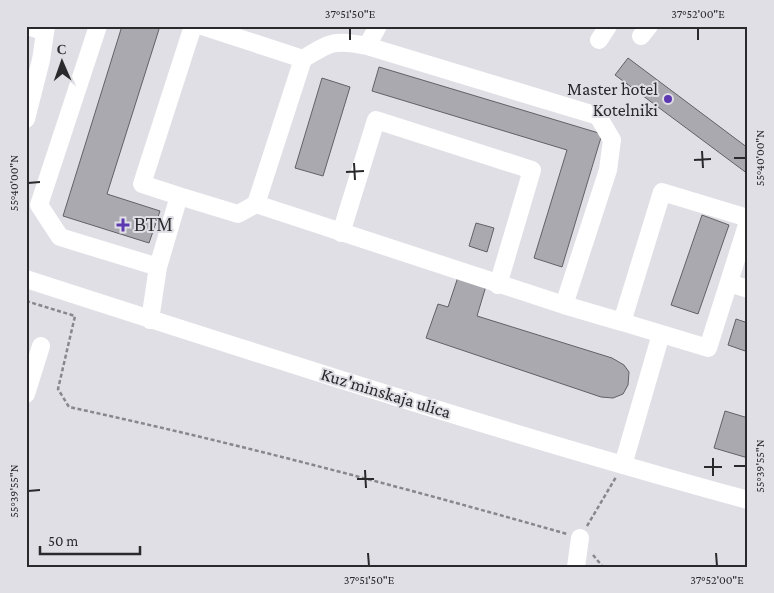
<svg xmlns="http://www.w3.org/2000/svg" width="774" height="593" font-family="'Crimson Pro',serif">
<rect width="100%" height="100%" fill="#e0dfe5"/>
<!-- building -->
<path fill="#aaa9af" stroke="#616166" d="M122,26h38l-53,168 53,17 -11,32 -86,-27z
M628,58l120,90v26l-133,-99z
M379,67l223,67 -40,133 -28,-9 33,-108 -195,-59z
M322,78l28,9 -27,89 -28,-8z
M702,215l27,10 -31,89 -27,-9z
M476,223l18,5 -7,24 -18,-6z
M458,277l28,9 -9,30 135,42 12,7 5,7 -1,13 -5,9 -10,4 -12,-1 -175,-59 12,-34 10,3z
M736,319l12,4v29l-20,-7z
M725,411l23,7v40l-34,-10z"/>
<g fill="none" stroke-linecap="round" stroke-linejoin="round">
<!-- path -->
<path stroke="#88878b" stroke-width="2.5" stroke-dasharray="4 2.5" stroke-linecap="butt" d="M26,301l49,15 -17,73 11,18c167,36 333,80 498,127
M587,526l29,-49
M593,555l10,12"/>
<!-- minor -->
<path stroke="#fff" stroke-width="18" d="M28,26l17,6
M98,26l-59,179 21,32 98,30
M202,26l101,33
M641,36l8,-10
M599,40l9,-14
M367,46l11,-20
M26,119l15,-59 5,-34
M179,196l-37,-12 51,-158
M748,218l-86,-26 -40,130 86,26 40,-126
M341,233l35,-113 156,50 -34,115
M26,279c239,77 479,155 722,221
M729,283l19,6
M564,305l58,17
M150,320l8,-53 21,-71 59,18 18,-10 47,-145c27,-17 32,-20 64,-13l231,70 14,24 -4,30 -44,135 -308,-101
M26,394l15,-48
M623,465l38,-131
M576,567l4,-29"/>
</g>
<!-- ticks -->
<path fill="none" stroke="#2a292c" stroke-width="2" d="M350,28v12M698,28v12M702,151l1,17M734,158h12M694,160l17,-1M354,163l1,17M346,172l18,-1M28,183l12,-1M713,458v18M734,466h12M704,467h18M365,470l1,18M357,479h17M28,491l12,-1M368,553l1,13M716,553l1,13"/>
<!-- markers -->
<g fill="#5c39b1" stroke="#e0dfe5" stroke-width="2">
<circle cx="668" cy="99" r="5"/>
<path d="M120.5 217.5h5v5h5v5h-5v5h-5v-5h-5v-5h5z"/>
</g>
<g text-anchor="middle" stroke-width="4" stroke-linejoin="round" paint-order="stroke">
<!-- poi labels -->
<g font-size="18" fill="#2a292c" stroke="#e0dfe5" text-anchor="end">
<text x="658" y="95">Master hotel<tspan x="658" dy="21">Kotelniki</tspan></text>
<text x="134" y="231" text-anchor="start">ВТМ</text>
</g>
<!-- street labels -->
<g font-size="18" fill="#2a292c" stroke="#e0dfe5">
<text transform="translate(386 393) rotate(17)" y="6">Kuz'minskaja ulica</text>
</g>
</g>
<!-- border -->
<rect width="774" height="593" fill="none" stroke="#e0dfe5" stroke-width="55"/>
<!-- north arrow -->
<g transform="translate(62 62) rotate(358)" stroke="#e0dfe5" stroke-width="4" paint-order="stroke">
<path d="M0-4L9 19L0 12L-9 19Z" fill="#2a292c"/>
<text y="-8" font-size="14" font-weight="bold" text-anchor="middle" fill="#2a292c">С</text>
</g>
<!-- scale -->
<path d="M40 546v8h100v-8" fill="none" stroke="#2a292c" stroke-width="2.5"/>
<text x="48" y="546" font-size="15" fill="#2a292c" stroke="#e0dfe5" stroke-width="4" paint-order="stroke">50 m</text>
<rect x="28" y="28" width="718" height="538" fill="none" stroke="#2a292c" stroke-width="2"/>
<g font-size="12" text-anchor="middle" fill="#2a292c">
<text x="350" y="18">37°51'50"E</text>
<text x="698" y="18">37°52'00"E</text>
<text transform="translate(760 158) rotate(-90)" y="4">55°40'00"N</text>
<text transform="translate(14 183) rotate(-90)" y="4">55°40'00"N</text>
<text transform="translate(760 466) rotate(-90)" y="4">55°39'55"N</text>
<text transform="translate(14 491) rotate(-90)" y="4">55°39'55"N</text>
<text x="369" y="584">37°51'50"E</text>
<text x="717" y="584">37°52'00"E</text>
</g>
</svg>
